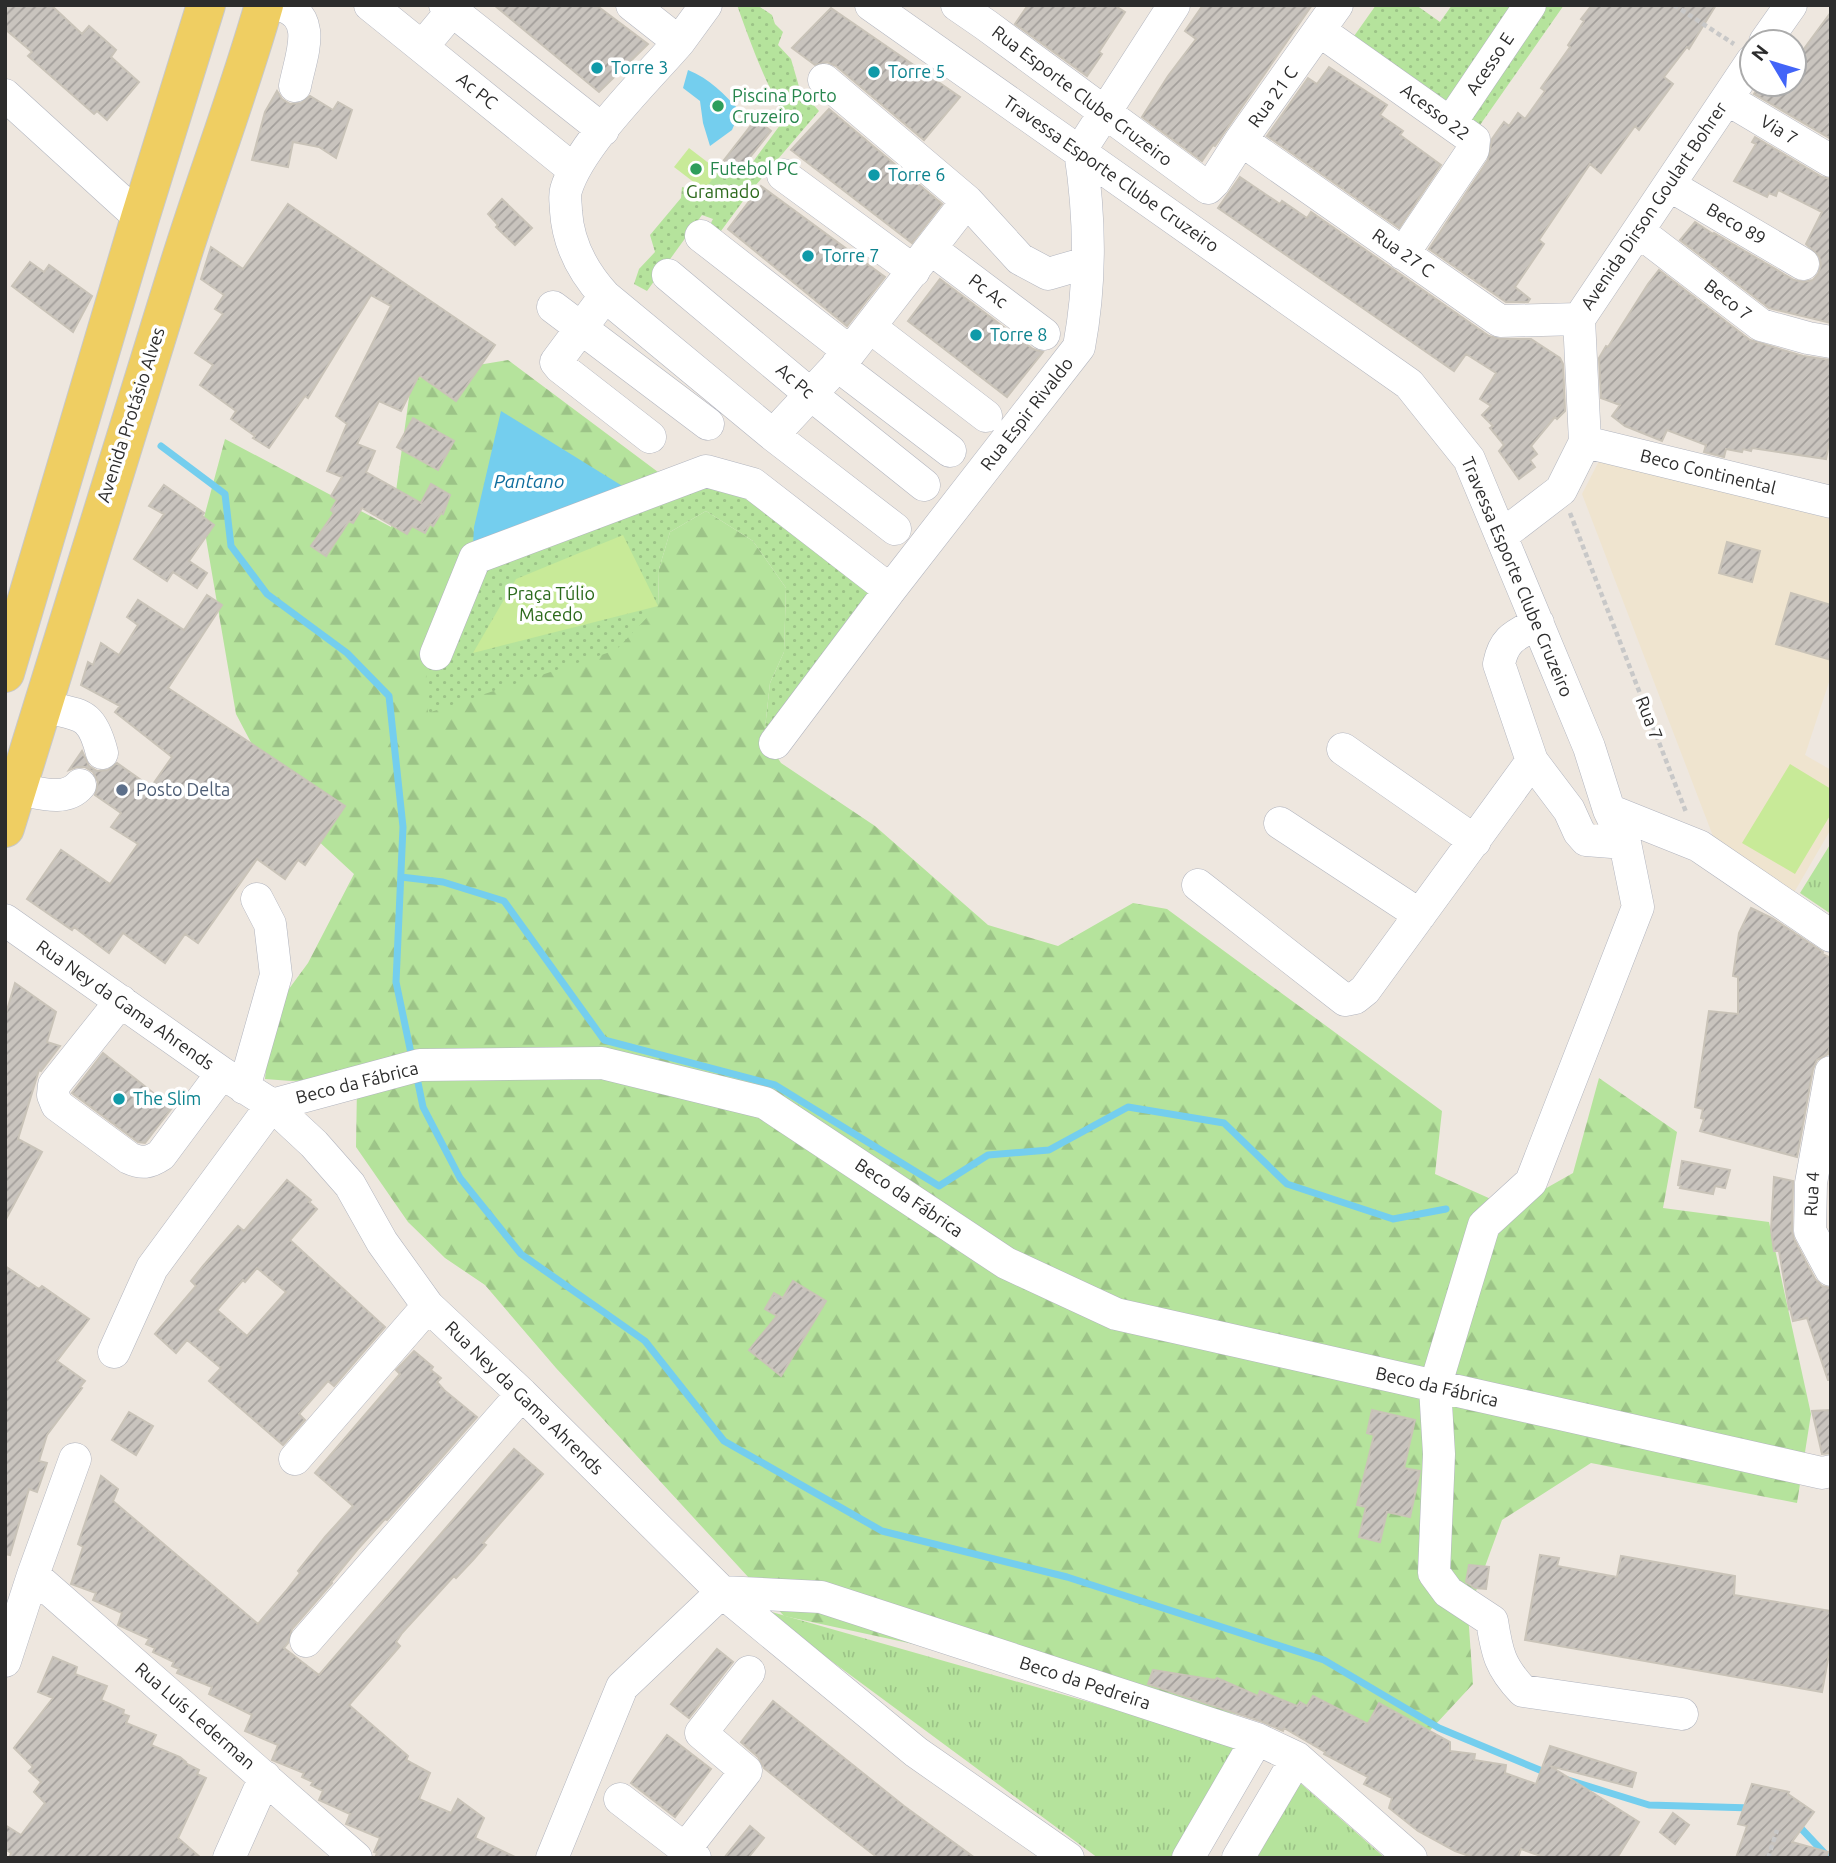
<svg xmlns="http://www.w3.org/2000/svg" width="1836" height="1863" font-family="Ubuntu,sans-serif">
<defs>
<pattern id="grass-tufts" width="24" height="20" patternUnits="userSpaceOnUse" patternTransform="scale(1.75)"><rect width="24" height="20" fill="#b5e39c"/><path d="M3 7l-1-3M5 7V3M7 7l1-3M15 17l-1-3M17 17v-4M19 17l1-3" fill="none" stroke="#9cc387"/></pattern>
<pattern id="forest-firs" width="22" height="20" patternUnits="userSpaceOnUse" patternTransform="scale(1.75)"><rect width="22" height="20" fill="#b5e39c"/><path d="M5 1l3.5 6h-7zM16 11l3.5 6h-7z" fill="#9cc387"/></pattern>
<pattern id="park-dots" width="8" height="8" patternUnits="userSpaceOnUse" patternTransform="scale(1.75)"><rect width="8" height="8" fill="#b5e39c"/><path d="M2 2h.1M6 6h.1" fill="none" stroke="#9cc387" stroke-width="1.8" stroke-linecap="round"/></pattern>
<pattern id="building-hatch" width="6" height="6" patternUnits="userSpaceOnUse" patternTransform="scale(1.75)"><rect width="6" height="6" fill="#c9c4be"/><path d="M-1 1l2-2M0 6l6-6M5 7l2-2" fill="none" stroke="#a39f9b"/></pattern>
</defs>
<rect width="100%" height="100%" fill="#eee7df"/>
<!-- education -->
<path fill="#efe4cf" d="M1599,461l232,58v157l-26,79 26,15v59l-39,67 -76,-52 -134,-350z"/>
<!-- grass -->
<path fill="url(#grass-tufts)" d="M1831,843v71l-31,-21z
M761,1609l476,135 -66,114h-73z
M1299,1782l86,76h-128z"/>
<!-- forest -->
<path fill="url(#forest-firs)" d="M508,360l150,112 -34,15 34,119 1,-37 11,-37 36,-21 47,30 33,47 -2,64 -14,31 -6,54 17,26 94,63 113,99 70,21 75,-43 34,6 275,202 -7,63 76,34 62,-35 26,-95 78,54 -14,76 106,14 42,192 -14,89 -206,-40 -89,57 -34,93 5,71 -63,68 -626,-136 -228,-248 -71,-83 -40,-27 -37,-36 -52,-75 1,-61 -92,-7 7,-67 36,-49 46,-89 -66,-61 -52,-99 -33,-193 22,-82 166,88 21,-151z"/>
<!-- park -->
<path fill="url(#park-dots)" d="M737,5h20l15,10 3,9 8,8 -5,13 13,14 9,31 19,21 -70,82 -31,42 -10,-6 5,-10 -11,-4 -55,76 -13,-7 5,-15 16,-17 -5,-17 31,-37 1,-11 15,4 21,-29 13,9 13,3 42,-57c-22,-35 -35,-73 -49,-112z
M1376,5h40l24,17 12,-17h112l-98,140 -126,-89z
M711,481l39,10 131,104 -117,142 6,-54 14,-31 2,-64 -33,-47 -47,-30 -36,21 -11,37 -1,37 -42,44 -188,63 -2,-55 51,-94z"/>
<!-- pitch -->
<path fill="#c8ea98" d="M689,148l30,23 -15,19 -30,-23z
M623,535l35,71 -185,47 43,-74z
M1790,764l41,25v25l-36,60 -53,-31z"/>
<!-- water -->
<path fill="#74ceee" d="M688,70c21,8 37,25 52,41l-8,19 -22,16 -7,-23 -3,-22 -17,-13z
M501,411l123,76 -151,58 1,-18z"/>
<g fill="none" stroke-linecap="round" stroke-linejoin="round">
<!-- stream -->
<path stroke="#74ceee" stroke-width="7" d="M161,446l64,48 6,52 36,48 80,59 42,43 14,131 -7,155 16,76
M401,877l42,5 61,19 100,139 171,45 164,101 49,-31 61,-5 79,-43 96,16 63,61 106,35 53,-10
M416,1073l7,34 37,71 61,76 124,87 79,100 158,90 185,46 257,83 115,68 108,45
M1568,1780l81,25 103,3
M1796,1823l33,35"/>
</g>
<!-- building -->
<path fill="url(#building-hatch)" stroke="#c9c3b8" stroke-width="2" fill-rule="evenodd" d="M5,5h46l31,29 7,-8 27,24 -5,7 28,25 -32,38 -10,-9 -3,3 -66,-58 4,-4 -27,-23z
M494,5h102l52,39 -49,48z
M1028,5h86l11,7 -26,40 3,2 -15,22 -72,-52z
M1203,5h109l-97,141 -2,-1 -11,16 -60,-44 26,-41 28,-37 -11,-8z
M1592,5h124l-27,44 -2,-2 -23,30 9,7 -34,46 -4,-4 -34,47 -11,-9 -51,76 5,4 -29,43 15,12 -2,3h-22l-77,-53 59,-89 4,-21 12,-17 5,4 9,-13 7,6 20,-28 -4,-3 29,-41 -2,-2 16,-24 -3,-2z
M831,8l129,89 -36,43 -88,-74 -9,-4 -12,3 -23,-17z
M1831,12v127l-77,-45 7,-10h33v-41l9,7z
M1329,67l58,38 -7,10 23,16 -3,4 41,30 -42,63 -132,-92 41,-58 9,6z
M277,91l5,8 8,5 11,-1 9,-7 23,14 5,-8 14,8 -16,48 -17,-11 -26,-5 -5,25 -36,-7 13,-48z
M829,109l113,95 -30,39 -121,-93z
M756,119l15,12 -33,41 -14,-12z
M1755,137l67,40 9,2v144l-62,-15 -89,-68 15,-18 18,12 1,-1 80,47 10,2 9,-2 5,-6 3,-9 -2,-9 -13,-12 16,-32 -44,-22 -2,6 -7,-3 -2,4 -33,-16 22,-37 -4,-2z
M1240,177l40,27 2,-3 25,17 4,-6 178,124 11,3h31l29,19 3,6 2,47 -8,8 -2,-2 -24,29 6,8 -7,6 5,7 -16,12 -20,-28 5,-6 -14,-17 3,-2 -11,-11 9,-9 -11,-7 16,-26 -30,-19 -12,17 -236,-163z
M761,186l124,91 -38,49 -119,-97z
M502,199l30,29 -17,17 -19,-18 2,-2 -10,-11z
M288,204l207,141 -39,56 -37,-26 -18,36 -22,-10 -22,43 18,7 -9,21 55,31 10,-19 19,11 -7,19 -2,-1 -8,13 -3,-2 -5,9 -13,-7 -5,8 -45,-26 -9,15 -4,-2 -23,35 -15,-10 23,-33 -3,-3 6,-10 -6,-4 11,-19 -15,-6 20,-47 -11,-8 55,-110 -20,-11 -63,103 -3,-2 -36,52 -16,-10 2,-2 -24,-17 5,-8 -36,-26 13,-20 -18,-12 28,-39 -8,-5 9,-14 -23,-16 10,-32 32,22z
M30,262l14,10 5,-7 43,31 -19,36 -61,-46z
M1659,270l91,70 53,16 28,4v74l-5,25 -74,-11 -1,3 -8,-2 -1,3 -16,-3 -2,8 -20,-5 2,-7 -39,-15 -5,11 -37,-15 -13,-10 8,-11 -19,-7 -2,-40 7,-12 2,1 40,-63z
M940,279l93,70 10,3 -36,45 -99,-76z
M413,418l41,23 -16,29 -41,-23z
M164,485l40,28 -2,3 12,9 -25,36 18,12 -10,15 -24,-16 -6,9 -33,-22 30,-45 -15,-8z
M1727,542l33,9 -8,31 -33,-9z
M1791,593l40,12v55l-55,-16z
M207,595l15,10 -54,83 177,118 -40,59 -7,-5 -13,19 -28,-20 -59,84 -13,-9 -20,29 -42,-30 -14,20 -35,-26 -2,3 -45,-31 34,-49 49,34 28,-40 -27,-17 10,-14 -26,-18 3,-13 -5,-10 -8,-5h-8l-8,3 13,-19 7,15 8,5 11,-1 9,-7 34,24 21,-30 -57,-45 5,-6 -39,-21 7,-23 5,3 8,-22 18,12 19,-30 -11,-8 11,-17 46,30z
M1751,908l21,10 51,34 -1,2 9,4v84l-3,12 -11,6 -4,9 -16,88 -97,-26 4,-12 -3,-1 2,-9 -8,-2 14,-96 29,3v-37l-5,-1 6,-43z
M15,983l41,29 -9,30 13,4 -19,25 -2,-1 -21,69 24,13 -37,69v-204z
M103,1053l69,55 -27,35 -7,-1 -66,-49z
M1682,1161l48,9 -5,18 -10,-2 -2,8 -33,-6 1,-2 -3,-1z
M1774,1177l19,4 -1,50 2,8 21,40 7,7 9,2v92h-3l-21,-62 -14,3 -3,-13 -1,1 -10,-58h-5l-3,-21z
M287,1180l24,20 -2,2 8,7 -27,31 95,87 -51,59 -6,-5 -29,33 6,6 -22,25 -74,-64 12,-13 -34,-28 -11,13 -21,-19 41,-48 -5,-5 12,-15 35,-40 6,5zM257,1268l29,24 -39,44 -30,-26 26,-30 2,2z
M5,1266l34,23 3,-3 47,33 -32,42 28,20 -5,6 2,1 -35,47 -8,26 8,2 -10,29 -8,-3 -19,66 -5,-1z
M793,1281l33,20 -45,75 -32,-26 28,-34 -12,-7 9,-16 9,5z
M414,1351l19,16 -2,3 10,8 -4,4 7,8 33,27 -90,103 -2,-1 -28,31 -26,32 1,1 -40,46 -4,14 -4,5 35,27 195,-226 29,25 -60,69 3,2 -13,15 -17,18 -2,-2 -52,57 -6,9 4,4 -51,59 59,51 -2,4 24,13 -11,26 32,14 7,-14 26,19 -9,20 42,20h-142l2,-5 -3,-1 6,-14 -34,-14 4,-10 -31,-14 4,-9 -12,-6 2,-3 -11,-5 2,-4 -32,-13 6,-15 -33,-14 7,-16 -43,-21 3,-7 -35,-14 2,-4 -7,-3 2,-4 -21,-10 2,-4 -9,-4 3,-5 -31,-14 4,-12 -29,-13 3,-7 -25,-9 12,-37 -5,-3 23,-68 17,13 -5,12 145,123 28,-33 14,-18 -2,-2 27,-34 28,-31 -38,-33 85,-99 -4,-4z
M1372,1410l43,10 -11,48 16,3 -10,46 -23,-5 -7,30 -21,-5 7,-30 -9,-2 17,-70 -7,-2z
M1831,1410v43l-9,1 -10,-43z
M129,1412l24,14 -17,29 -24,-15z
M1540,1555l19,3 -2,8 60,11 4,-21 114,20 -1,19 97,16v32l-9,49 -297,-52z
M1469,1565l20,2 -3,22 -11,-1 -9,-6z
M717,1649l16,13 -44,56 -18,-14z
M53,1657l24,10 -2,7 32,12 -6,14 23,10 -1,4 6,2 -3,7 30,12 -5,10 29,12 6,5 -1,1 14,7 -2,4 9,4 -28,60 23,20h-192l2,-5 -6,-4v-24l16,10 24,-32 -11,-11 7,-10 -12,-11 4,-4 -19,-19 39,-50 -15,-6z
M1153,1670l62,10 2,-2 41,18 2,-5 37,15 3,-4 7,4 6,-10 55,28 11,-21 71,39v9l25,3 -1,6 32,5 -1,8 31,11 14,-38 86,27 -4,14 -82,-21 89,56 -22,36h-71l-25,-9 -3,9h-43l-20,-7 -37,-20 -29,-23 3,-10 -28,-14 4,-7 -44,-23 1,-2 -41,-24 -1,3 -20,-9 -115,-38z
M773,1701l131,105 71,52h-97l-49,-38 -65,-52 -6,-11 -17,-15z
M667,1735l44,34 -36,48 -44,-34z
M1752,1784l37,8 -1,2 26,18 -22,30 36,10 -1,6h-91l11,-32 -9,-2z
M1673,1813l16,12 -14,19 -15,-12z
M750,1826l14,12 -16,20h-24z"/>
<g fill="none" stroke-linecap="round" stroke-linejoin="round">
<!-- minor casing -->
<g stroke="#b2b5bf" stroke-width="33">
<path id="minor" d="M280,5c39,12 21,50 15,81
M370,5l52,42
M445,5l158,125
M457,5l-35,42 152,123
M632,5l47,37c-32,37 -100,103 -113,148 -2,6 0,14 0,21 2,33 17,61 39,85l168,139 77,-83 117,-151 53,58 28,15 38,-11
M871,5l538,379 60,75 120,288 20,63 16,33 13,64 -107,275 -47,43 -49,162 4,67 -5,119 14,19 44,29c5,32 8,46 31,70l159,23
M957,5l29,20 222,163 6,-6 27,-42 96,-135
M1320,31l154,109 -1,10 -70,104
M679,42l27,-37
M1765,42l26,-37
M824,80l143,121
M5,95l135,123
M1727,99l104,62
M1451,122l79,-117
M1241,140l259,181 79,-2
M783,175l131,96
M1669,185l134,79
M1638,231l123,94 47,13 23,4
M701,236l149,116
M931,249l113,85
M668,275l141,118 115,92
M605,296l-49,66 4,5 90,70
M553,307l155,117
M870,327l116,89
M837,365l113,86
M773,435l122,94
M1585,442l-6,-123 173,-258
M1585,442l246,60
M1501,536l60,-46 24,-48
M436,654l39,-96 231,-87 47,13 137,106
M42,706c38,10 49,4 60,47
M775,743l115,-153 189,-243c12,-64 11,-132 1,-196l94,-146
M1343,749l132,92
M1532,761l37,49 10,22 7,8 39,3
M17,789c20,3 48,14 63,-4
M1609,810l90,36 132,90
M1280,823l140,92
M1198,885l147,115 10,-2 10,-8 167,-229 -33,-97c5,-26 17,-29 39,-41
M5,920l217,153 50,32 42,39 36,41 32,57 46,64 94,88 200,198 194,160 152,106
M121,1001l-67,84 -1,10 4,10 72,53c13,6 20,5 32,-3l61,-82
M1831,1072l-20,111 -1,48 21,39
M244,1088l32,-113 -6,-51 -13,-25
M114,1352l38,-84 120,-163 148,-40 182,-2 163,40 241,160 110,51 706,159 9,-2
M295,1459l133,-153
M33,1575l323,283
M306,1641l216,-247
M5,1661l28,-86 42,-116
M620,1799l65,50
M229,1858l36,-81
M552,1858l70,-171 100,-95 99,5 436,142 40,19 114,100
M695,1858l-10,-9 61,-78 -45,-38 48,-61
M1188,1858l69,-119
M1238,1858l59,-100"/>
</g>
<!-- major casing -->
<g stroke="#c8c8c8" stroke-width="40">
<path id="major" d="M5,673l135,-455 66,-213
M5,828c58,-189 115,-378 175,-566 27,-86 59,-170 84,-257"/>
</g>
<!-- path -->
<path stroke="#c8c8c8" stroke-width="4.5" stroke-dasharray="5 3.5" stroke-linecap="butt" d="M1674,5l60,39
M1570,513l116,299
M1768,1858l9,-28"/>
<!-- minor -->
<use href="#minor" stroke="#fff" stroke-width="32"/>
<!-- major -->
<use href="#major" stroke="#efce62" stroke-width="38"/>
</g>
<!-- markers -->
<g fill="#0f9aa8" stroke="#fff" stroke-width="2.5">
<circle cx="597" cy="68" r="7"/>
<circle cx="874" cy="72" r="7"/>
<circle cx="874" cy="175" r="7"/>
<circle cx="808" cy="256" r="7"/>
<circle cx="976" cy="335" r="7"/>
<circle cx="119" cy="1099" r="7"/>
</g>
<g fill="#2e9e5b" stroke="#fff" stroke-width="2.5">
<circle cx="718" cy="106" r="7"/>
<circle cx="696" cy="169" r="7"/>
</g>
<circle fill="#5c6f8a" stroke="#fff" stroke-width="2.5" cx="122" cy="790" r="7"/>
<g text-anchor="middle" stroke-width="7" stroke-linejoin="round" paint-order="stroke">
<!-- street labels -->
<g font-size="18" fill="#2c2c2c" stroke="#fff">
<text transform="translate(1490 64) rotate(-56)" y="6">Acesso E</text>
<text transform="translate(477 91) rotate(39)" y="6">Ac PC</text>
<text transform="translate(1082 96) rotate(37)" y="6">Rua Esporte Clube Cruzeiro</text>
<text transform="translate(1273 97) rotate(-54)" y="6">Rua 21 C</text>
<text transform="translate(1435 112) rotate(37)" y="6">Acesso 22</text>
<text transform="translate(1779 130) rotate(31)" y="6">Via 7</text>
<text transform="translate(1111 174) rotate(35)" y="6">Travessa Esporte Clube Cruzeiro</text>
<text transform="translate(1654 206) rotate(-56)" y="6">Avenida Dirson Goulart Bohrer</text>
<text transform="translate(1736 224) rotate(30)" y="6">Beco 89</text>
<text transform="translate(1403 253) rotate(35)" y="6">Rua 27 C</text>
<text transform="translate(988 291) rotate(37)" y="6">Pc Ac</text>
<text transform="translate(1728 300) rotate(38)" y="6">Beco 7</text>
<text transform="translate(795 381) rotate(40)" y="6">Ac Pc</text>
<text transform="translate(1027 414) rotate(-52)" y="6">Rua Espir Rivaldo</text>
<text transform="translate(131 415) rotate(-72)" y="6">Avenida Protásio Alves</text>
<text transform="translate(1708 472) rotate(14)" y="6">Beco Continental</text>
<text transform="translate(1517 577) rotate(67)" y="6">Travessa Esporte Clube Cruzeiro</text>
<text transform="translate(1649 718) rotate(69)" y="6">Rua 7</text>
<text transform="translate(125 1005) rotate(35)" y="6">Rua Ney da Gama Ahrends</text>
<text transform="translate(357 1083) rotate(-14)" y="6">Beco da Fábrica</text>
<text transform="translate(1812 1194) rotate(-87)" y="6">Rua 4</text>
<text transform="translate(909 1198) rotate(34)" y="6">Beco da Fábrica</text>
<text transform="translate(1437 1387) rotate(13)" y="6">Beco da Fábrica</text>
<text transform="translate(524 1398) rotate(44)" y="6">Rua Ney da Gama Ahrends</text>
<text transform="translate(1085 1683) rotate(18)" y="6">Beco da Pedreira</text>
<text transform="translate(195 1716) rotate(41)" y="6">Rua Luís Lederman</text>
</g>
<!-- culture labels -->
<g font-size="18" fill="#0d838f" stroke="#fff" text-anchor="start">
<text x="611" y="74">Torre 3</text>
<text x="888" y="78">Torre 5</text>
<text x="888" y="181">Torre 6</text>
<text x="822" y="262">Torre 7</text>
<text x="990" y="341">Torre 8</text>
<text x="133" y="1105">The Slim</text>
</g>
<!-- leisure labels -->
<g font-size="18" fill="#27864d" stroke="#fff" text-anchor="start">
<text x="732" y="102">Piscina Porto<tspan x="732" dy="21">Cruzeiro</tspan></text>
<text x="710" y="175">Futebol PC</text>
</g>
<!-- park labels -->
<g font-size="18" fill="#2c6a1c" stroke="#fff">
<text x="723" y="198">Gramado</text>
<text x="551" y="600">Praça Túlio<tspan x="551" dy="21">Macedo</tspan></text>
</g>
<!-- service labels -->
<g font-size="18" fill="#4e5e75" stroke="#fff" text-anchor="start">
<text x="136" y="796">Posto Delta</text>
</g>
<!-- water labels -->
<g font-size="19" font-style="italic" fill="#0f6d9d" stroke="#fff">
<text x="529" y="488">Pantano</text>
</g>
</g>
<!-- border -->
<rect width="1836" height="1863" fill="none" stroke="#2c2c2c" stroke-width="14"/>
<!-- north arrow -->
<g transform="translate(1773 63) rotate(308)"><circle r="33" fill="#ffffff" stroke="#ababab" stroke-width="2"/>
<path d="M0-5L12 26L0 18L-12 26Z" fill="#4264f8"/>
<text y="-10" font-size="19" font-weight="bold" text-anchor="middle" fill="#2c2c2c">N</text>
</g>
</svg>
